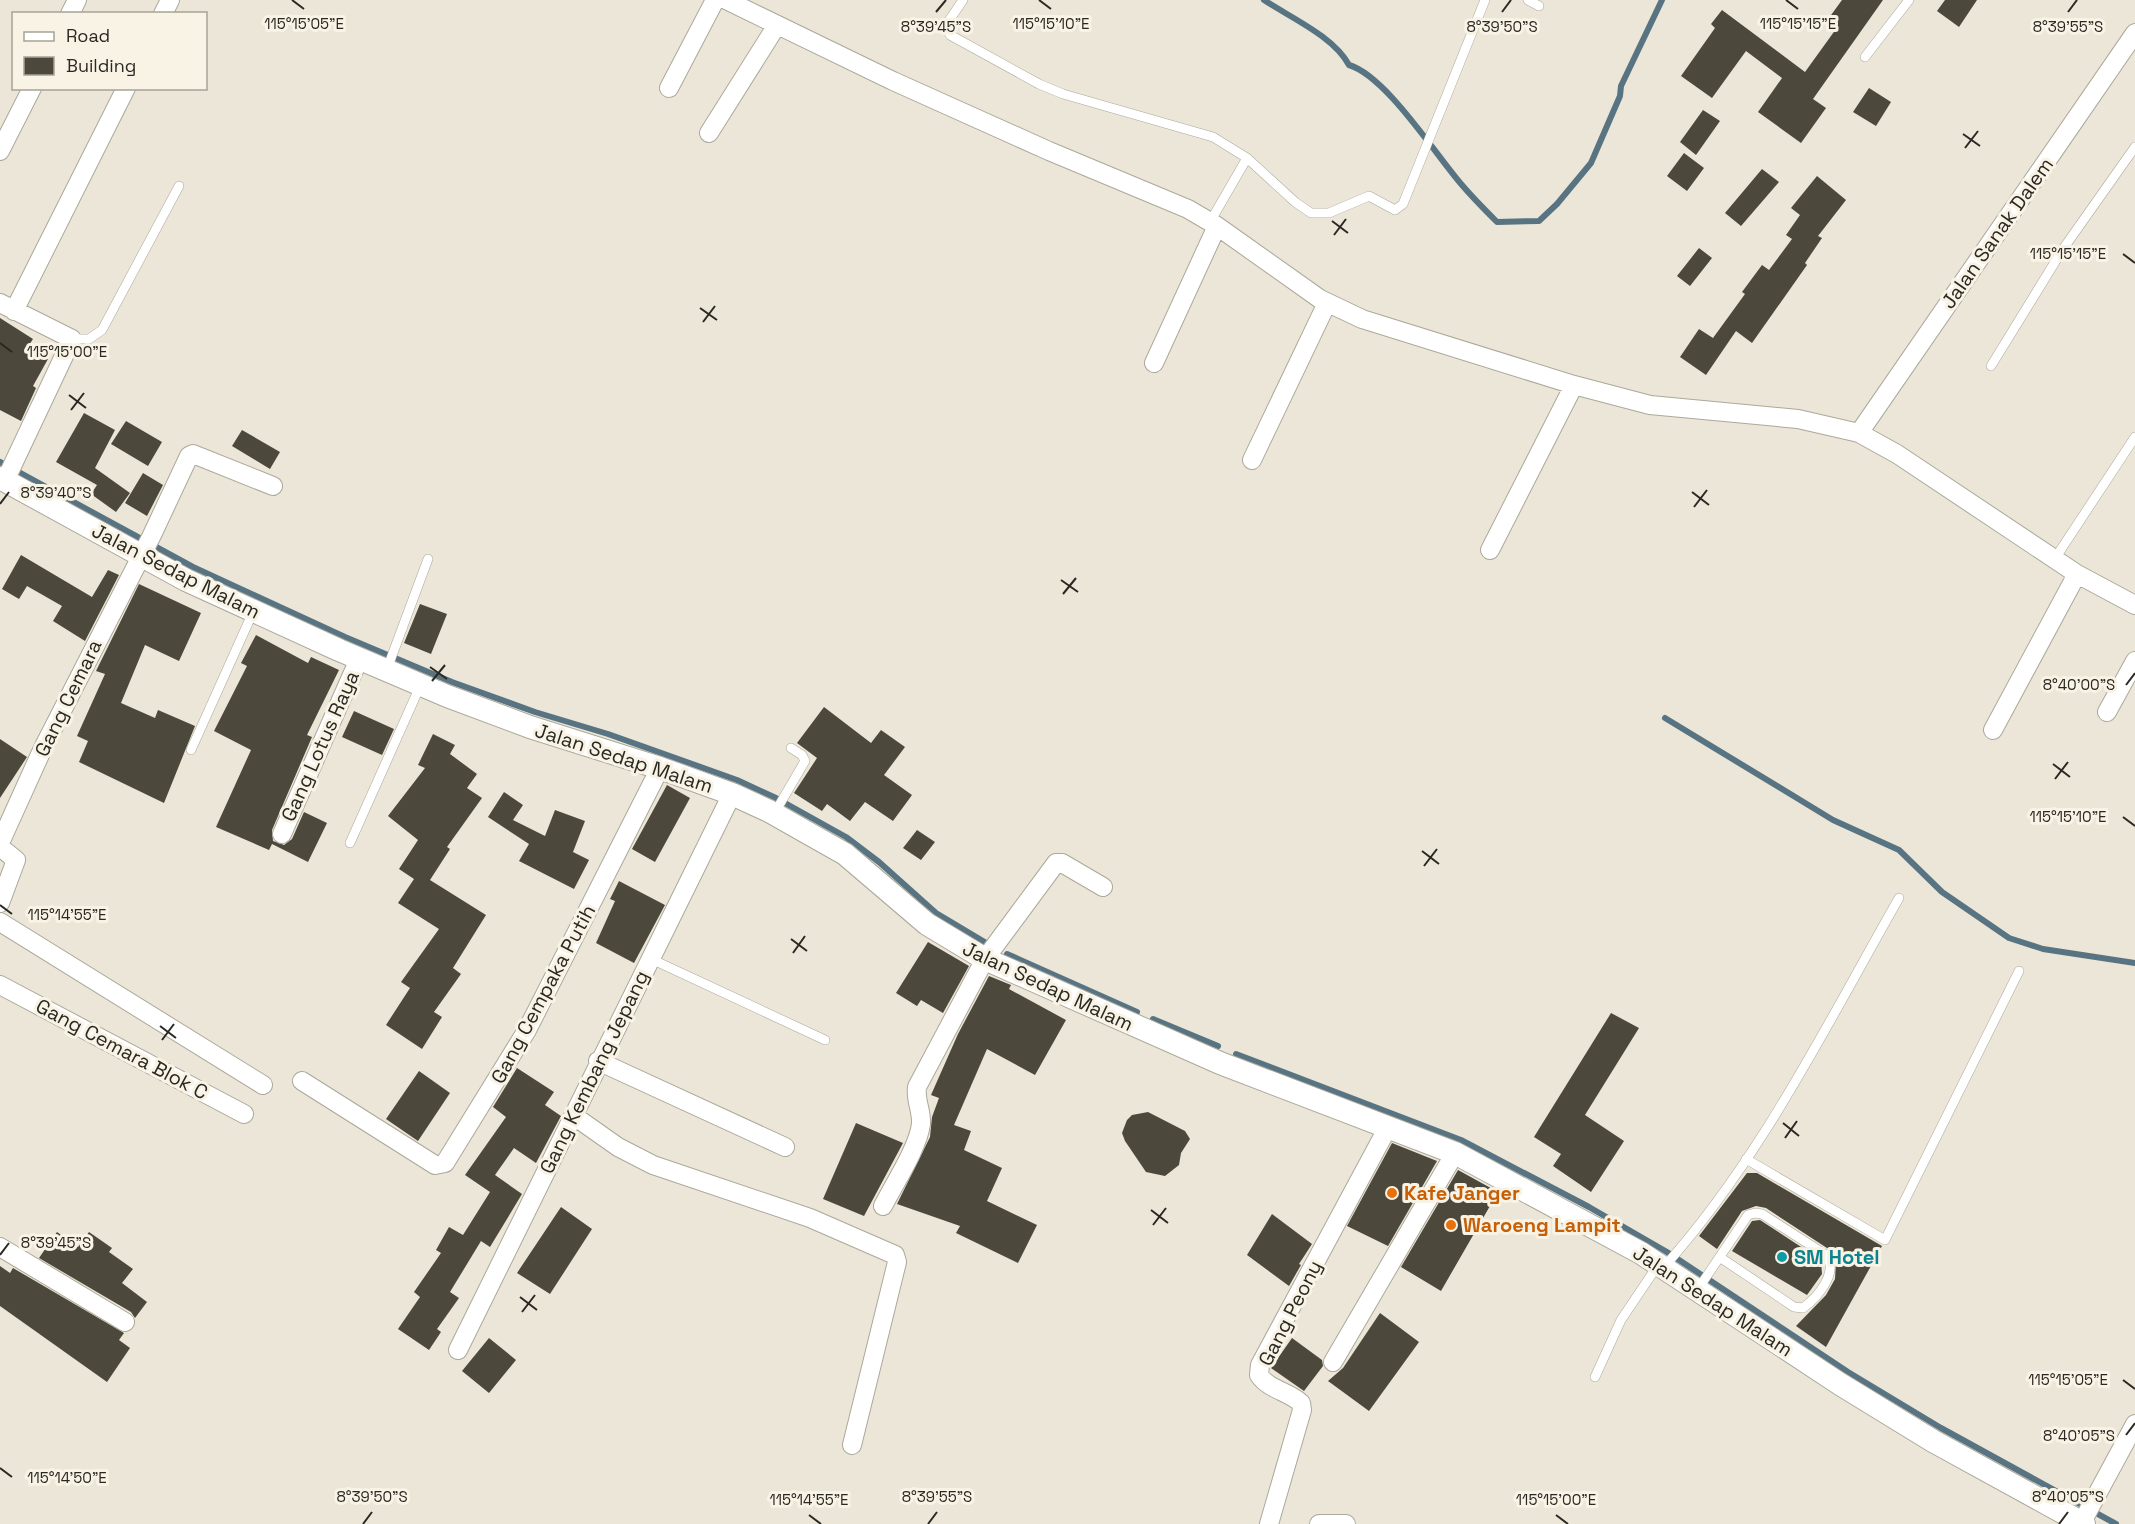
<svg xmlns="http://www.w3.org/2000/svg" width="2135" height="1524" font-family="'Space Grotesk',sans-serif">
<rect width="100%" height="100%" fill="#ebe6d7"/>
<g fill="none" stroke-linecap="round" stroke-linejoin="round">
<!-- stream -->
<path stroke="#587482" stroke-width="6" d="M1264,0c27,18 69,36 85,65 37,11 86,89 113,120 11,13 23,25 35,37l42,-1 18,-17 34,-41 29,-67 1,-10 41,-86
M0,462l193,105 152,70 107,45 83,30 73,22 129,46 39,18 70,39 33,25 57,51 52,31
M1665,718l168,102 66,30 43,42 67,46 34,11 92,14
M1007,954l130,58
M1153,1019l65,27
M1236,1054l225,86 128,67 78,45 181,120 93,56 175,96"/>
</g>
<!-- building -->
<path fill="#4d483c" d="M1842,0h41l-70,99 13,9 -25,35 -43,-31 24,-34 -36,-27 -34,47 -31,-22 34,-48 -4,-4 11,-14 83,62 31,-43 -10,-7z
M1945,0h32l-18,27 -22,-16z
M1869,88l22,14 -15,24 -23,-14z
M1703,110l17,11 -24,34 -16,-13z
M1684,153l20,15 -17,23 -20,-15z
M1762,169l17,13 -38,44 -16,-13z
M1817,176l29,24 -28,36 4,2 -17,25 2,2 -55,78 -16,-12 -30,44 -26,-18 19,-28 14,9 32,-44 -3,-2 20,-27 7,5 23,-31 -6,-4 14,-20 -9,-7z
M1699,248l13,10 -22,28 -13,-10z
M0,318l33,21 -6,9 21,11 -15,27 3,2 -15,33 -21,-11z
M84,413l31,17 -20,38 35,25 -14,19 -25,-18 6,-9 -41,-23z
M126,421l36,21 -14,24 -37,-22z
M242,430l38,22 -10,17 -38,-23z
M143,473l20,12 -16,31 -22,-13z
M21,555l71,42 16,-27 11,5 -34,66 -32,-20 9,-15 -35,-20 -8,13 -17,-10z
M139,584l62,29 -22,48 -34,-16 -24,58 34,15 3,-8 37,16 -31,77 -85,-41 9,-21 -11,-5 28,-62 -9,-3z
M420,604l27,10 -16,40 -27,-11z
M256,635l52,28 3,-6 28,13 -32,65 5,2 -40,93 1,11 11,4 8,-6 12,-27 23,11 -19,39 -36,-18 -3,6 -53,-23 35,-77 -37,-19 33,-65 -6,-3z
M824,707l47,36 10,-13 24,17 -21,28 28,20 -19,26 -28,-19 -15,19 -23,-17 -5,7 -28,-18 23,-35 -20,-15z
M354,711l40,18 -12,26 -40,-18z
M433,734l22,11 -5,9 27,20 -10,14 15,10 -35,49 3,2 -20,31 56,35 -33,53 8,6 -27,38 8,5 -20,32 -36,-24 24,-37 -9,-6 38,-53 -41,-26 16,-24 -15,-10 19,-29 -30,-24 37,-48 -7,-3z
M0,739l27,18 -27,41z
M667,785l23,13 -35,64 -23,-13z
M504,792l19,13 -10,15 32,16 10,-26 30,11 -12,31 16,8 -15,29 -55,-28 10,-17 -41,-27z
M917,830l18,12 -14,18 -18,-12z
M619,881l46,24 -31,58 -38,-20 19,-42 -5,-2z
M928,942l41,24 -26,47 -22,-13 -4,6 -21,-13z
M989,976l22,9 -2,4 57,31 -31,55 -48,-26 -33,76 17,6 -7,19 38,18 -15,33 50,24 -19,38 -62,-30 4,-7 -63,-22 33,-67 2,-20 7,-19 -8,-3 27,-61z
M1611,1013l28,15 -54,87 39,26 -33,51 -38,-26 8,-12 -27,-17z
M517,1068l37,24 -9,13 16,11 -25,47 -22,-15 -19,27 27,19 -32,53 -9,-6 -31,51 9,6 -22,31 4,3 -12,18 -31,-21 22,-32 -6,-5 27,-39 -5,-3 13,-23 14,8 27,-43 -25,-17 41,-58 -13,-10z
M419,1071l31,22 -32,48 -32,-22z
M1148,1112l37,19 5,8 -9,14 -2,12 -14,11 -19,-4 -21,-31 -3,-8 5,-13 5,-5z
M856,1123l47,20 -39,73 -41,-17z
M1392,1143l45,18 -49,85 -41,-20z
M1458,1170l40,22 -57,99 -40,-24z
M1747,1173h10l125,73 -56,101 -30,-21 30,-31 9,-16 1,-18 -6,-11 -64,-42 -10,-2 -14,5 -25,38 -18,-13z
M561,1207l31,22 -42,65 -33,-21z
M1272,1214l40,30 -13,20 2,1 -12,21 -42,-31z
M1760,1220l61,40 1,14 -15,21 -75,-44 20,-30z
M57,1232l21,15 11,-15 23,16 -3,4 24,17 -11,14 25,19 -12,16 -4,-6 -92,-54z
M0,1266l10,7 3,-5 111,65 -5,7 11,8 -23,34 -107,-76z
M1380,1313l39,29 -50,69 -41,-30 15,-13z
M489,1338l27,22 -27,33 -27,-22z
M1292,1338l30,22 1,6 -19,25 -33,-23z"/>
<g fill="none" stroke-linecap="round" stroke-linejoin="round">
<!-- service casing -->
<g stroke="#aca89a" stroke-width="10">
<path id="service" d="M963,0l-17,25 4,10 89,49 24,10 150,43 34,21 48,44 16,11h18l40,-17 26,14 8,-6 82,-204
M1528,0l11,6
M1865,57l44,-57
M1210,222l37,-64
M72,339h17l13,-9 77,-144
M1991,366l72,-117 72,-102
M2054,560l81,-123
M387,669l41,-110
M191,750l62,-138
M774,814l31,-53 -3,-6 -11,-7
M350,843l71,-159
M649,958l176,82
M1746,1159l139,81 134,-269
M1663,1268c98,-109 164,-244 236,-370
M1698,1289l50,-74 7,-2 7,1 64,41c13,17 -8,42 -23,53l-9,-1 -73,-49
M1595,1377l26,-57 37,-55"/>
</g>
<!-- minor casing -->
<g stroke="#aca89a" stroke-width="20">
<path id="minor" d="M726,0l167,81 156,70 139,58 29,17 103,73 42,20 212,66 76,20 148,14 61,14 38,21 180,120 58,31
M70,14l7,-14
M163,14l7,-14
M669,88l46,-88
M709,133l68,-108
M0,151l32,-63
M0,303l72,36 -67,142
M14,311l112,-223
M1154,363l63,-137
M1859,433l276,-400
M1252,460l75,-157
M1490,550l84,-165
M2107,712l28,-51
M1993,730l84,-156
M282,834l77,-175
M0,843l43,-95 109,-213 37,-79 4,-2 80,32
M0,847l16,13 -16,43
M0,922l263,163
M0,985l244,129
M598,1061l187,86
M302,1081l133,84 10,-2 82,-133 133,-262
M574,1116l44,31 35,18 157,53 85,37 2,7 -45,183
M883,1206c11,-22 35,-58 38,-82 1,-13 -6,-24 -4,-37l68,-128 71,-96h6l41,24
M0,1247l125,75
M458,1350l274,-556
M1333,1362l122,-209
M1269,1524l33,-114 -1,-7c-13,-12 -32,-13 -42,-28l1,-10 128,-238
M1319,1524h27
M2081,1524l54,-100"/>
</g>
<!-- tertiary casing -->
<g stroke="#aca89a" stroke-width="24">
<path id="tertiary" d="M0,478l186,102 153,70 108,46 83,31 130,41 72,26 37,17 76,43 82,70 58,35 235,104 235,90 186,100 199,131 93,57 151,83"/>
</g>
<!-- service -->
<use href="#service" stroke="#fff" stroke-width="9"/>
<!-- minor -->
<use href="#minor" stroke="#fff" stroke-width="18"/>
<!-- tertiary -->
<use href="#tertiary" stroke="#fff" stroke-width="22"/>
</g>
<!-- ticks -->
<path fill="none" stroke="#2a2823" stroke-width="2" d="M292,0l12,9M1039,0l12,9M1786,0l12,9M936,12l10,-12M1502,12l9,-12M2068,12l9,-12M1963,134l17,12M1965,148l13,-17M1332,221l16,12M1334,235l12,-16M2123,254l12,9M700,308l17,12M703,322l12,-16M0,343l12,9M69,395l17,13M71,410l13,-17M1692,492l17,13M0,504l9,-12M1694,507l13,-17M1061,580l17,12M1063,594l13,-16M430,667l17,12M432,681l13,-16M2126,685l9,-12M2053,764l17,13M2055,779l13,-17M2123,817l12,9M1422,851l17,13M1424,866l13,-17M0,905l12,9M791,939l16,12M793,953l12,-17M160,1026l16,12M162,1040l12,-16M1783,1123l16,13M1785,1138l12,-17M1151,1210l17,13M1153,1225l13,-17M0,1255l9,-12M520,1297l17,13M522,1312l13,-17M2123,1380l12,9M2126,1435l9,-12M0,1468l12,9M809,1515l12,9M1556,1515l12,9M363,1524l9,-12M928,1524l9,-12M2059,1524l9,-12"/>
<!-- markers -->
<g fill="#e8710a" stroke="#f8f3e5" stroke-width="2">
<circle cx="1392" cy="1193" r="6"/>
<circle cx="1451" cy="1225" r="6"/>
</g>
<circle fill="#0f9aa8" stroke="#f8f3e5" stroke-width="2" cx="1782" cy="1257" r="6"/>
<g text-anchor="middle" stroke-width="6" stroke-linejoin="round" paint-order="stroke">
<!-- street labels -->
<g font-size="20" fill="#2a2823" stroke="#f8f3e5">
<text transform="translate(1997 233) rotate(-55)" y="7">Jalan Sanak Dalem</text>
<text transform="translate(176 571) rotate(27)" y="7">Jalan Sedap Malam</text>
<text transform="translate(68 698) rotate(-64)" y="7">Gang Cemara</text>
<text transform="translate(320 746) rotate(-66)" y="7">Gang Lotus Raya</text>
<text transform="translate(624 758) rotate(18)" y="7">Jalan Sedap Malam</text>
<text transform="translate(1048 986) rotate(25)" y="7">Jalan Sedap Malam</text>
<text transform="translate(543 994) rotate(-62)" y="7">Gang Cempaka Putih</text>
<text transform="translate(122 1049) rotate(28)" y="7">Gang Cemara Blok C</text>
<text transform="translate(594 1072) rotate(-64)" y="7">Gang Kembang Jepang</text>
<text transform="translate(1713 1301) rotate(33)" y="7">Jalan Sedap Malam</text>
<text transform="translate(1290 1313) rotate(-63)" y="7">Gang Peony</text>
</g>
<!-- food labels -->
<g font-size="20" font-weight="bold" fill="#c56008" stroke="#f8f3e5" text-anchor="start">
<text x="1404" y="1200">Kafe Janger</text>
<text x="1463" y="1232">Waroeng Lampit</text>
</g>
<!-- culture labels -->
<g font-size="20" font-weight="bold" fill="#0d838f" stroke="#f8f3e5" text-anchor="start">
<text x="1794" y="1264">SM Hotel</text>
</g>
</g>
<g font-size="15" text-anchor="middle" fill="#2a2823" stroke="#f8f3e5" stroke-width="6" stroke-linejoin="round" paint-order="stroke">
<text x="304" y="29">115°15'05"E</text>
<text x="1051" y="29">115°15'10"E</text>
<text x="1798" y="29">115°15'15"E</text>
<text x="936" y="32">8°39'45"S</text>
<text x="1502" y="32">8°39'50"S</text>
<text x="2068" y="32">8°39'55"S</text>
<text x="2068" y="259">115°15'15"E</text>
<text x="67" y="357">115°15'00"E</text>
<text x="56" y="498">8°39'40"S</text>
<text x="2079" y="690">8°40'00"S</text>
<text x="2068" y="822">115°15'10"E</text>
<text x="67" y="920">115°14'55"E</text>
<text x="56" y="1248">8°39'45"S</text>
<text x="2068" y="1385">115°15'05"E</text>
<text x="2079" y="1441">8°40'05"S</text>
<text x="67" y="1483">115°14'50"E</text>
<text x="372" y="1502">8°39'50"S</text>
<text x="937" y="1502">8°39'55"S</text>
<text x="2068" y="1502">8°40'05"S</text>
<text x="809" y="1505">115°14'55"E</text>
<text x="1556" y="1505">115°15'00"E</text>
</g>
<!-- legend -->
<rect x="12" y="12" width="195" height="78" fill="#f8f3e5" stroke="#a6a297" stroke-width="1.5"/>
<rect x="24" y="32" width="30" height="9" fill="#ffffff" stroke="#a6a297" stroke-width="1.5"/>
<text x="66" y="42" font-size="18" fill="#2a2823">Road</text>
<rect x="24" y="57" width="30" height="18" fill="#4d483c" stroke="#a6a297" stroke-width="1.5"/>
<text x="66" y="72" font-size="18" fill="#2a2823">Building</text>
</svg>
